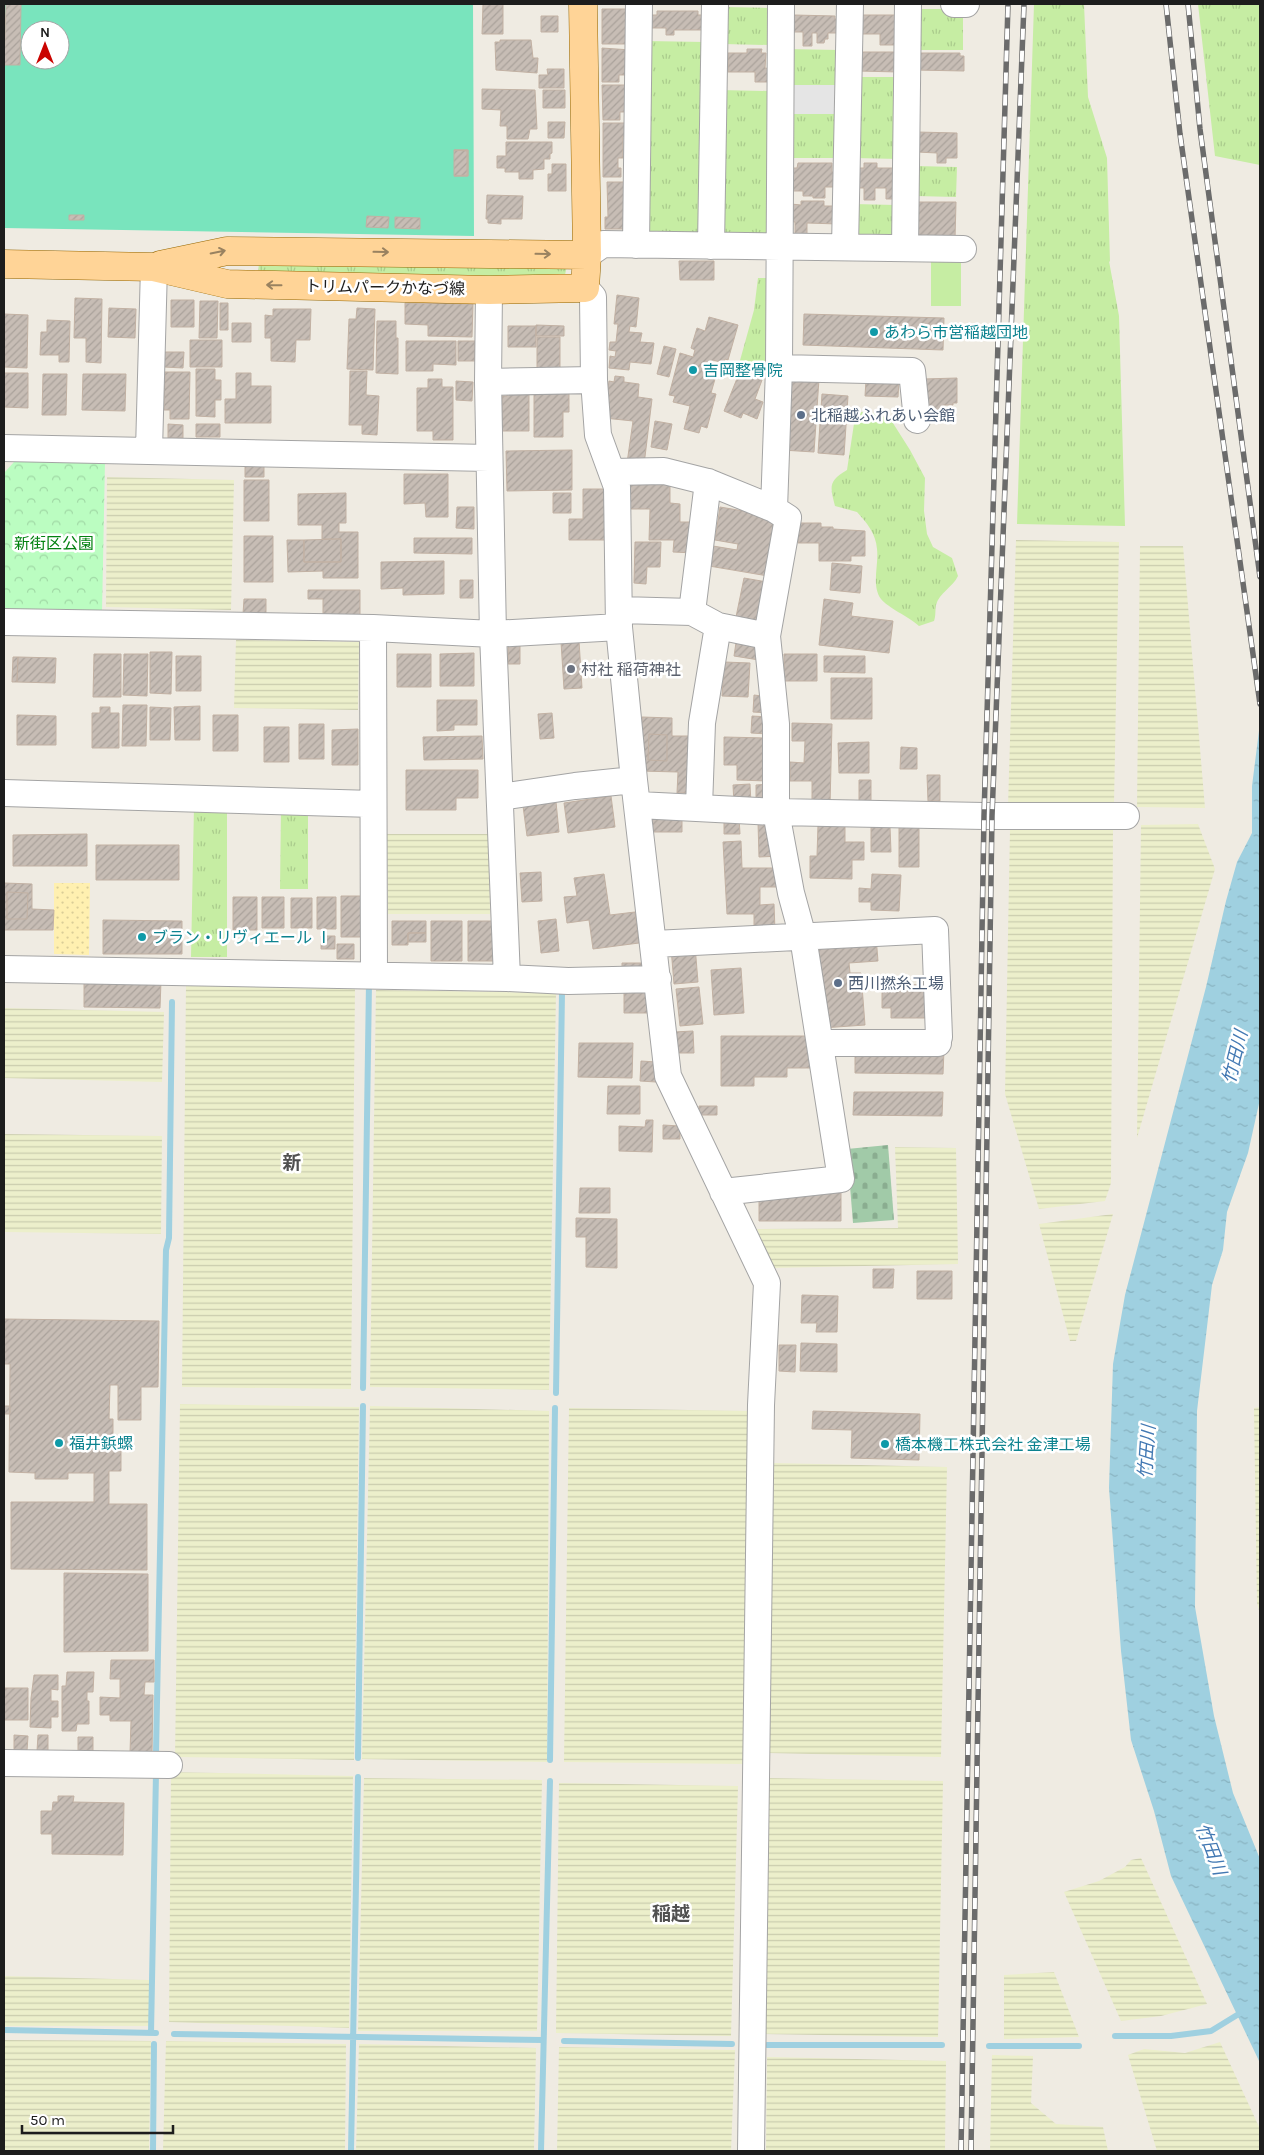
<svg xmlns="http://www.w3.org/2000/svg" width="1264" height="2155" font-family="Karla,'Noto Sans JP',sans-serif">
<defs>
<pattern id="farmland-rules" width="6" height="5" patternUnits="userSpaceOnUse" patternTransform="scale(1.25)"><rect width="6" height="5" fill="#ecefcb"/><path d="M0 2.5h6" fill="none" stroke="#caccae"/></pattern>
<pattern id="grass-tufts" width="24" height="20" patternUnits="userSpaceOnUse" patternTransform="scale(1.25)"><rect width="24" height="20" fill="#c6eda3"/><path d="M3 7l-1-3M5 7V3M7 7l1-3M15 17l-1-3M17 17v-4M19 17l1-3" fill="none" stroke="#aacb8c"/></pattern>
<pattern id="sand-dots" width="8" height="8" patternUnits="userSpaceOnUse" patternTransform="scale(1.25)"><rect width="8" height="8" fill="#fff0b0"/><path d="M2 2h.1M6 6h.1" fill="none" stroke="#dacd97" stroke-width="1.8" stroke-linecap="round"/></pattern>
<pattern id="cemetery-stones" width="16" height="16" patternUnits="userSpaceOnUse" patternTransform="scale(1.25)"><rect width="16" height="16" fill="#a1caa8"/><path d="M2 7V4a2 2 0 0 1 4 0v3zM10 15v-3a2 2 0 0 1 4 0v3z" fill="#8aad90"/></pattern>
<pattern id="park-crowns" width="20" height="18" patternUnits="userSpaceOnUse" patternTransform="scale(1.25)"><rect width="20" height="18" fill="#bbfdc1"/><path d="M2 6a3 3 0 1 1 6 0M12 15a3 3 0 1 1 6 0" fill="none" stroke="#a0d8a5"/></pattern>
<pattern id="water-ripples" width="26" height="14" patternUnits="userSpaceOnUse" patternTransform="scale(1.25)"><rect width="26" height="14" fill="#9fd0e0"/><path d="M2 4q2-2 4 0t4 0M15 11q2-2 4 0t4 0" fill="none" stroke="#88b2c0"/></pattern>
<pattern id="building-hatch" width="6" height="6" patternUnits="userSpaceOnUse" patternTransform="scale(1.25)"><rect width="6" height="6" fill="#c7bdb5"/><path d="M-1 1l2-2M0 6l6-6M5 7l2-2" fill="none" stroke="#aaa29b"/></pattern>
</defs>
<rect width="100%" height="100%" fill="#efebe2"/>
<!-- farmland -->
<path fill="url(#farmland-rules)" d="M107,477l127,3 -3,130 -125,-3z
M1016,540l103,2 -5,262 -106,3z
M1140,546h43l22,262 -68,-1z
M236,640l123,2 -1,68 -124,-2z
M1198,824l17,45 -78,269 4,-313z
M1010,829h103l-2,354 -6,18 -66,8 -34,-115z
M387,834h102l1,80h-102z
M186,985l169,2 -4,402 -169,-2z
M376,990l180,3 -7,397 -179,-3z
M4,1008l160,4 -2,70 -158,-4z
M4,1134l158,2 -1,98 -157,-2z
M895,1147l61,1 2,116 -187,4 -14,-39 141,-1z
M1113,1214l-37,127h-6l-31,-117z
M180,1404l179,3 -5,353 -179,-3z
M370,1406l179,5 -2,351 -185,-3z
M1260,1407v207l-3,-11 -3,-195z
M569,1408l180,3 -6,353 -179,-2z
M774,1463l173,4 -6,290 -173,-4z
M171,1772l182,4 -4,252 -180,-6z
M364,1778l178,2 -5,251h-179z
M769,1778l174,3 -5,256 -174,-3z
M559,1783l179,3 -7,250 -175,-3z
M1141,1858l66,146 -46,12 -40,5 -57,-129 35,-11 26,-14 6,-7z
M1054,1972l25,65 -75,2v-64z
M4,1976l145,4v46h-145z
M4,2040l147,1 -2,110h-145z
M166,2041l180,3 -1,107h-182z
M1220,2042l40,87v22h-103l-29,-96 16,-6 41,4z
M359,2044l177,4 -2,103h-178z
M559,2047l176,3 -4,101h-174z
M992,2055l41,1 -2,47 25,21 47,3 5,24h-118z
M767,2057l179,4 -1,90h-179z"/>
<!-- grass -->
<path fill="url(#grass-tufts)" d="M1034,4h50l4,93 19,61 3,104 -1,-1 10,55 6,210 -108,-2z
M1198,4h62v161l-45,-9z
M724,7l46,1 -1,37 -46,-1z
M914,9h49v41h-50z
M646,41l59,1 -2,192 -60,-1z
M785,49l54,1v35h-55z
M854,77h46l-1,82 -45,-1z
M719,90l50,1 -3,146 -48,-1z
M784,114h55v44h-55z
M915,166l42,1 -1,30 -41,-1z
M853,204l43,1 -1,34 -43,-1z
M259,258l309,3 -3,14 -6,4 -301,1z
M758,278h10l-2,90 -27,-4 15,-54z
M861,412l13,1 17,7 19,30 15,28 -1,33 3,23 6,13 19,11 6,18c-5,11 -19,17 -22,29 -1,5 0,11 -2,16l-15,5c-10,-9 -32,-19 -38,-27 -10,-14 -2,-34 -4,-50 -1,-15 -10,-26 -20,-37l-22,-6c-5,-19 -7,-25 12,-36l8,-53z
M194,806l33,2v149h-36z
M281,808h27v81h-28z"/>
<!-- sand -->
<path fill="url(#sand-dots)" d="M54,883h36l-1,72 -35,-1z"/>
<!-- cemetery -->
<path fill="url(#cemetery-stones)" d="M888,1145l6,75 -41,3 -6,-74z"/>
<!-- park -->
<path fill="url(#park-crowns)" d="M14,462h91l-3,151h-98v-140z"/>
<!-- garden -->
<path fill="#c6eda3" d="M931,262h30v44h-30z"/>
<!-- pitch -->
<path fill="#79e4bd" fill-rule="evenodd" d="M4,4h469l1,232 -470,-8zM30,30h30v30h-30z"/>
<!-- parking -->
<path fill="#e5e5e5" d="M784,85h55v29h-55z"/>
<!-- water -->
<path fill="url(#water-ripples)" d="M1260,723v376l-12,54 -21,59 -4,38 -11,35 -15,126 -2,196 19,109 19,77 27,66v204l-89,-187 -17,-65 -23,-71 -10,-89 -12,-163 4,-124 12,-69 81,-308 20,-86 11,-39 15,-29v-47z"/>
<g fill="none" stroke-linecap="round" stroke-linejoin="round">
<!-- stream -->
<path stroke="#9fd0e0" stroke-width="6" d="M363,1388l6,-405
M556,1393l6,-401 -4,-4
M156,1753l10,-503 3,-12 3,-236
M358,1758l5,-352
M550,1760l5,-352
M4,2030l152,3
M151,2033l5,-260
M174,2034l368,6
M1115,2036h56l40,-5 31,-19
M564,2041l168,3
M767,2045h175
M989,2046h90
M153,2151l1,-107
M351,2151l7,-374
M541,2151l9,-370"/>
</g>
<!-- building -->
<path fill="url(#building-hatch)" stroke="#c2b1a3" d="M6,4h15l-1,61h-16z
M483,4h20v30h-21z
M602,9h26l3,35h-29z
M657,11h41v4h7v15h-31v5h-8v-7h-15v-13h6z
M794,15l41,1v3h6v14h-13v6h-3l-1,4h-7v-10h-5v13h-9v-14h-14v-14h5z
M860,15h38v30h-18v-11h-20z
M541,16h17v16h-17z
M500,40h31l2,18h5l-1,15 -41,-3 -1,-28h5z
M602,48l29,2v25h-12v7h-17z
M747,49h15l-1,4h5l-1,15 6,1v13h-16v-10h-27v-19h19z
M858,52h41v20l-41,-1z
M920,53h40v3h4v15l-49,-1z
M547,69h17v19h-25v-13h9z
M602,85h27l1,27h-10v8h-17z
M482,89l53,1 2,39h-7l-2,10h-21v-13h-7l1,-16 -19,-1z
M543,90h22v18h-22z
M548,122h17l-1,16h-16z
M603,123h26v13h-6v22h-5v10h3v9h-18z
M917,132l40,1v25h-11v5h-9v-10l-20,-1z
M506,142h46v11l-2,1v5h-6v10l-11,1v9h-14v-7h-14v-4h-8v-12h9z
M454,150h14v26h-14z
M454,150h14v26h-14l13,-1v-24z
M798,163h34v9h6v15h-13v11h-12v-2h-10v-5h-10l-1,-23h5z
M864,163h13v5h18l4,31h-13v-11h-11v12h-11v-12h-7v-20h7z
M552,164h14v27h-18v-17h4z
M607,182h20l2,47h-24v-12h3z
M487,195l36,1 -1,23h-21v5l-13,-1v-4h-2z
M801,201h23v5h9l-1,3h6v15l-31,-1v13h-12v-14l-9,-1 5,-17 10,1z
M918,202h38l-1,37h-38z
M69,215h15v5h-15z
M367,216l22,1 -1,11 -22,-1z
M395,217l25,1v11l-25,-1z
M679,261h35v19h-34z
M617,295l22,3 -3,29 -6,-1 -1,6 13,1 -2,9 14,1 -3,21 -21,-2 -1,8 -20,-2 1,-12 5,1 1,-6 -7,-1 1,-8h6l2,-18h-4z
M75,298l27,1 -1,64 -15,-1v-24h-12z
M171,300h23v27h-23z
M200,301h18l-1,37h-18z
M220,303h8v27h-8z
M405,303l68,1 -1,33 -44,-1v-11l-23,-1z
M109,308l27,1 -1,29 -27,-1z
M357,308l18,1 -2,61 -26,-1 2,-50h7z
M273,309h38l-1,31h-14l-1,22 -24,-1v-23h-6v-23l8,1z
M4,314l24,1 -1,53 -23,-1z
M804,314l140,4 -1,32 -140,-5z
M709,317l29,8 -10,35 -3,-1 -1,4 -11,-3 -5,17 7,2 -4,14 5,1 -9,34 -6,-2 -2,7 -15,-4 6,-23 -17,-4 2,-6 -6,-1 11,-42 13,4 2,-7 -4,-2 6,-20 8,3z
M47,320l23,1 -1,41h-10v-7h-19l1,-23h6z
M377,321h19v17h2v36l-22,-1z
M232,323h19v19h-19z
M536,325l28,1v10h-28z
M508,326h28v21h-28z
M537,337h23v33h-23z
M190,340h32v27h-32z
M406,341h50v24l-23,-1v7h-27z
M458,341h17v20h-17z
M664,346l12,3 -7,28 -12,-3z
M164,352h20l-1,16 -19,-1z
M196,369h19v11h6v20h-6v17l-19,-1z
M350,371h17l-1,24 13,1 -2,39 -15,-1v-9h-13z
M165,372h25l-1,47h-19v-9h-6z
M4,373h24v35l-24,-1z
M236,373h15v13h20v37h-46v-24h11z
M43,374h24l-1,41h-24z
M83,374h43l-1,37 -43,-1z
M746,374l16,6 -7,19 8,3 -6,17 -14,-6 -2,5 -17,-7 14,-35 6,2z
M615,376l9,1v5l15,2 -1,13 14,2 -8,66 -17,-2 6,-42 -29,-3 5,-37 5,1z
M787,376l32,3 -5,73 -32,-2z
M957,378v25h-4v2h-10v8h-22l3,-34z
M428,379h14v8h11v53h-20v-9h-16v-43h11z
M866,380l33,1 -1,16 -33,-1z
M456,381l17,1 -1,19 -16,-1z
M507,385h22v46h-27v-35h5z
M569,385v27h-6v25h-29v-45z
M822,394l26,2 -4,59 -26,-2z
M655,421l17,3 -5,26 -16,-3z
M168,424l15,1v13h-15z
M196,424h24v13h-24z
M572,450v40l-65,1 -1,-40z
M245,463h19v14h-19z
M404,474h44v43h-22l-1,-14 -21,1z
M244,480h25v41h-25z
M628,480l42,1v22l10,1v18h15l-1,31 -21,-1 1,-12h-25l1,-31h-22z
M583,489h24v51h-38v-21h14z
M346,493v30h-7v9h19v46h-35v-7l-35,1 -1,-32h17v22h37v-23h-19v-14h-24v-31z
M553,493h18v20h-18z
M457,507h17v22l-18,-1z
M720,507l59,10 -11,59 -59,-10 4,-20 24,4 1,-6 -23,-4z
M798,523h23v4h12v2l32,2v25h-14v5h-32v-18h-21z
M244,536h29v46h-29z
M414,538h58v16l-58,-1z
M341,539v23h-37v-22z
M635,542h26l-1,25h-13l-1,17 -12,-1z
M444,561v33l-41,1v-7l-22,1v-27z
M832,563l30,3 -2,27 -30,-3z
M744,578l23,4 -8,40 -23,-5z
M460,580h13v18h-13z
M308,590h52v25h-37v-16h-15z
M244,599h22v15h-23z
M824,599l29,4 -2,13 42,5 -4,32 -70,-8z
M737,636l26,5 -4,19 -25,-4z
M579,641l3,47 -18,1 -3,-47z
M508,643h12v21h-12z
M150,652h22l-1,42 -21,-1z
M474,653v33h-34v-32z
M94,654h27v43h-28z
M124,654h24l-1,42 -24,-1z
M397,654h34v33h-34z
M784,654h33v27h-33z
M176,656h25v35h-25z
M824,656h41v17l-41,-1z
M13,657h5l-1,25h-5z
M18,657l38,1 -1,25 -38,-1z
M724,662l26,1 -2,34 -26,-1z
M831,678h41v41h-41z
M754,695l16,2 -1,16 -16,-1z
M437,700h40v25h-23v5l-17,1z
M123,705h24l-1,41h-24z
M200,706v34h-25l-1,-33z
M100,707h10v6h9v35h-27v-35h8z
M150,707l21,1 -1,32h-20z
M552,713l2,25 -14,1 -2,-25z
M17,715l39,1v29h-39z
M213,715h25v36h-25z
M752,716l17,1 -1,17 -17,-1z
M642,717l30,1v18h25l-2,57h-18l1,-21 -38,-1z
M792,723l40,1 -2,82 -18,-1v-24h-22v-19l14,1 1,-22h-13z
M299,724h25v35h-25z
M264,727h25v35h-25z
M358,729v36h-26v-35z
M649,734l18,1v26l-19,-1z
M482,736l1,23 -59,1 -1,-23z
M724,737l43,1v43l-30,-1v-15h-13z
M869,742v31h-30l-1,-30z
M901,747l16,1v21h-17z
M406,770h72v28h-22v12h-50z
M927,775h13v26h-12z
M859,780h12v25h-12z
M750,784l1,20h-17l-1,-19z
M770,784l-4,20 -10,1v-20z
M611,796l4,31 -47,6 -4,-30z
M556,802l3,30 -32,4 -4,-30z
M652,816h30v16h-30z
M739,817l1,17h-16v-16z
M899,821h20v46h-20z
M758,822h22l1,34 -22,1z
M818,825l27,1v16h19v18h-12v19l-42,-1v-22h7z
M871,827h19l1,25h-20z
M87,834v32h-74v-31z
M741,841l1,27h39l1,19h-22v18l14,-1 1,27h-21v-17h-27l-4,-72z
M96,845h83v35h-83z
M541,872l1,29 -20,1 -2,-29z
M604,874l6,41 25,-3 4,31 -46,6 -4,-29 -22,3 -3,-26 13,-1 -3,-18z
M872,874l29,1 -2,36 -28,-1v-8h-12v-14l12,1z
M4,883l28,1v25l22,1 -1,20h-49z
M7,892l21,1 -1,26h-20z
M341,896h20v41h-20z
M233,897h24v33h-24z
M262,897h22v31h-22z
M317,897h19v32h-19z
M291,898h21v30h-21z
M556,919l3,32 -18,2 -3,-32z
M103,920l79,1v33h-79z
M392,921h34v12h-18v12h-16z
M431,921h31v40h-31z
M468,921h28v40h-28z
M408,933h18v9h-18z
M321,936h14v13h-14z
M876,937l2,24 -29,2 1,10h11l4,52 -43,3 -12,-87z
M337,944h17v15h-17z
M695,946l3,36 -24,2 -3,-36z
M622,963h20v12l-20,-1z
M741,968l3,45 -30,2 -3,-45z
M84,980l77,1 -1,27 -76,-1z
M882,984l45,1v33h-36v-10h-9z
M699,987l4,37 -23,2 -4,-37z
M624,988h27l-1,25h-26z
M693,1031l1,22h-20v-21z
M721,1036h90v32h-24v9h-33v9h-33z
M579,1043h54l-1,35 -54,-1z
M855,1050h89l-1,24 -88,-1z
M641,1061l15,1v20l-16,-1z
M608,1086h32v28h-33z
M854,1092h89l-1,24 -89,-1z
M699,1106h18v9h-18z
M646,1120h7l-1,32 -33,-1v-25l26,1z
M663,1125l17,1v13h-17z
M580,1188h30v25h-31z
M841,1189v32h-82v-26z
M576,1218l41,1v49l-31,-1v-30h-10z
M873,1269h21l-1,19h-20z
M917,1271h35v28h-35z
M802,1295l36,1 -1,36h-21l1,-9h-16z
M4,1319l155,2 -1,66h-17v33h-23v-35h-8l-1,34h4v19h-4v11h12v22h-12v33h38v66l-136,-1v-67h83v-29h-26v6h-33v-6l-26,-1 1,-108h-6z
M801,1343l36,1v28l-37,-1z
M779,1345h17l-1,27 -16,-1z
M4,1406h6v8h-6z
M813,1411l107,3 -1,46 -68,-2 1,-28 -40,-1z
M64,1573l84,1v77l-84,1z
M111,1660h43v22h-9l-1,13h9l-1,58h-22l1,-32h-21v-6h-10v-18l20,1v-19h-10z
M67,1672h27l-1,20h-6v9h2v23h-12l-1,7h-14v-45h4z
M34,1675h24v15l-7,-1v12h7v16h-7v11l-21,-1 1,-29z
M4,1688h24v32h-24z
M14,1735l14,1 -1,15h-13z
M38,1735h10v16h-11z
M78,1737h15v17l-15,-1z
M58,1796h16l-1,6 51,1 -1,52 -71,-1v-20h-11v-23h11l1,-9h5z"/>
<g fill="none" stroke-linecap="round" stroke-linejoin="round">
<!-- minor casing -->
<g stroke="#a4a4a4" stroke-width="28">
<path id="minor" d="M954,4h12
M636,245l3,-241
M711,246l4,-242
M845,247l5,-243
M905,248l3,-244
M587,255l16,-11 360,5
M585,288l8,9 1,83 4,55 19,52 2,140 15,153 34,296 99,207 -6,122 -10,746
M489,290l-1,92 5,252 14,344
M779,368l133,3 5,49
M488,382l106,-2
M4,448l485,10
M149,450l5,-183
M613,472l51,-1 44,11 66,27 5,-141 2,-364
M620,610l72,2 26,14 49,10 9,88v88l208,4h142
M692,612l16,-130
M4,622l369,6 120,6 126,-7
M373,628l1,347
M767,636l21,-118 -14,-9
M4,793l369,11
M501,797l74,-11 59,-6
M638,805l138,7 15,81 12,44 38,242 -118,13
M699,807l3,-84 16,-97
M654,944l281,-14 4,107
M4,969l503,9 61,3 90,-2
M820,1043h118
M4,1763l165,2"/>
</g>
<!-- major casing -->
<g stroke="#966700" stroke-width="29">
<path id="major" d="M4,264l150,3 73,17 262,6 96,-2 2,-33 -4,-251
M160,265l67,-14 360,4"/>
</g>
<!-- minor -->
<use href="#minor" stroke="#fff" stroke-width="26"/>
<!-- major -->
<use href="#major" stroke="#ffd497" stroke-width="28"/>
<!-- rail casing -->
<g stroke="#6b6b6b" stroke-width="5.5">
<path id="rail" d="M1166,4l14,130 80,570
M1188,4l12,125 60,448
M961,2151l23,-1335 24,-812
M971,2151l21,-1335 32,-812"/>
</g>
<!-- rail -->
<use href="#rail" stroke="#fff" stroke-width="4" stroke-dasharray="11" stroke-linecap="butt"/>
</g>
<!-- one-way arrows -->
<defs><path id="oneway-shaft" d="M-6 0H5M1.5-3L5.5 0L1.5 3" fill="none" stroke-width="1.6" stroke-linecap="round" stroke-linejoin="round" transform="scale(1.25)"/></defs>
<g stroke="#998260">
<use href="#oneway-shaft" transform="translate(218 252) rotate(-12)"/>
<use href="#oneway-shaft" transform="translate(381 252) rotate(1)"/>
<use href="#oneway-shaft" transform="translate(543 254) rotate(1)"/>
<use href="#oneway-shaft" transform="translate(274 285) rotate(-179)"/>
</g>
<!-- markers -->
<g fill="#0f9aa8" stroke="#fff" stroke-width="2">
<circle cx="874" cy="332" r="5"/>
<circle cx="693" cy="370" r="5"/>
<circle cx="142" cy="937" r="5"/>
<circle cx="59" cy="1443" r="5"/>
<circle cx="885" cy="1444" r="5"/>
</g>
<g fill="#5c6f8a" stroke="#fff" stroke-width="2">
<circle cx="801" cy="415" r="5"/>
<circle cx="838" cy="983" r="5"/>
</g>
<circle fill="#6b7280" stroke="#fff" stroke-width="2" cx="571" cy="669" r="5"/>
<g text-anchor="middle" stroke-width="5" stroke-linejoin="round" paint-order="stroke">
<!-- street labels -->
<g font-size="16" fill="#1d1d1d" stroke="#fff">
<text transform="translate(385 287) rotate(1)" y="6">トリムパークかなづ線</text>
</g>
<!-- culture labels -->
<g font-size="16" fill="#0d838f" stroke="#fff" text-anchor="start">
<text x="884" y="338">あわら市営稲越団地</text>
<text x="703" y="376">吉岡整骨院</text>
<text x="152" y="943">ブラン・リヴィエール Ⅰ</text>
<text x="69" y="1449">福井鋲螺</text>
<text x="895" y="1450">橋本機工株式会社 金津工場</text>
</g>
<!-- service labels -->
<g font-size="16" fill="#4e5e75" stroke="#fff" text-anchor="start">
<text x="811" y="421">北稲越ふれあい会館</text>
<text x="848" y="989">西川撚糸工場</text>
</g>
<!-- park labels -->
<g font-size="16" fill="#048211" stroke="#fff">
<text x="54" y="549">新街区公園</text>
</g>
<!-- worship labels -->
<g font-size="16" fill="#5b616d" stroke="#fff" text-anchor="start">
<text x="581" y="675">村社 稲荷神社</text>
</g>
<!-- water labels -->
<g font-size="18" font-style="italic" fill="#4379b3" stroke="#fff">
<text transform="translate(1235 1057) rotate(-76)" y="6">竹田川</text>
<text transform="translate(1147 1452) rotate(-86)" y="6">竹田川</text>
<text transform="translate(1211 1849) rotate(69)" y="6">竹田川</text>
</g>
<!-- quarter labels -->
<g font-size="19" font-weight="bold" fill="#505050" stroke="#fff">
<text x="292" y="1169">新</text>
<text x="671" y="1920">稲越</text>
</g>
</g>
<!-- border -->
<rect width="1264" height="2155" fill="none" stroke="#1d1d1d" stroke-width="10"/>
<!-- north arrow -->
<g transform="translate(45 45)"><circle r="24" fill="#ffffff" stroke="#a5a5a5"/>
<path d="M0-4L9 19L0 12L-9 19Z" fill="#ca0400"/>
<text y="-8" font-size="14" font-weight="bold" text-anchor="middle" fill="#1d1d1d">N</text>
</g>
<!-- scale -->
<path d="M22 2125v8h151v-8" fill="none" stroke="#1d1d1d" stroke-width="2.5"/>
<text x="30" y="2125" font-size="15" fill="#1d1d1d" stroke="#ffffff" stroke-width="4" paint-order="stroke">50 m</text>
</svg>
